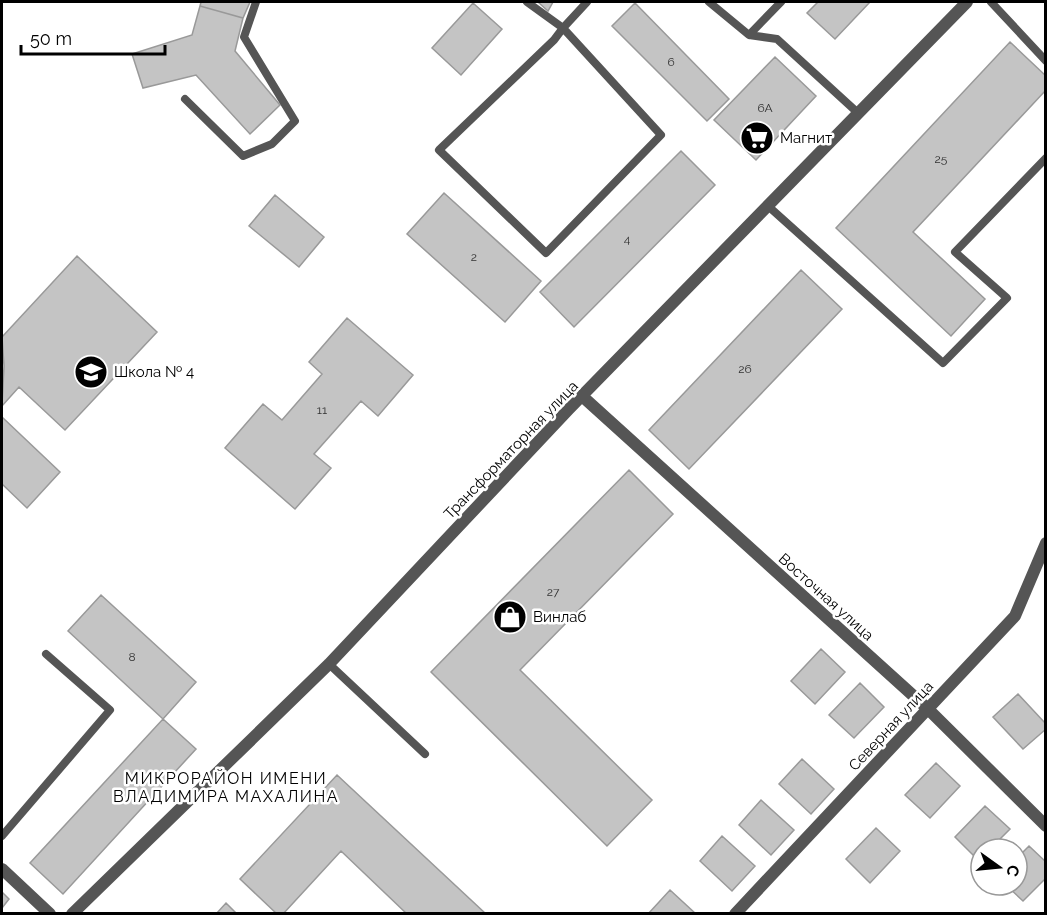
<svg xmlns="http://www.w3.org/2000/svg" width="1047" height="915" font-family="Raleway,sans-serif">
<rect width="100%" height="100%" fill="#fff"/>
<!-- building -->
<path fill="#c4c4c4" stroke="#999" stroke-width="1.5" d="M201,2h49l-7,16 -43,-12z
M538,2h15l-5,9z
M818,2h52l-35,37 -28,-26z
M473,3l29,26 -41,46 -29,-27z
M635,3l94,96 -22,22 -95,-95z
M200,6l43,12 -8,33 45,54 -30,29 -54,-59 -53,13 -11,-34 60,-19z
M1010,42l36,34v14l-133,142 72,67 -34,37 -115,-108z
M775,57l41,39 -60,64 -42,-40z
M681,151l34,34 -141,142 -34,-35z
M444,193l97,88 -36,41 -98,-88z
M275,195l49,42 -25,30 -50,-41z
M77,256l80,76 -92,98 -46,-43 -17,19 2,-40 -2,-29z
M801,270l41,39 -153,160 -40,-39z
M347,318l66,57 -35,41 -17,-15 -47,53 17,14 -36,41 -70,-61 38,-44 19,16 40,-46 -13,-12z
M2,417l58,55 -33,36 -25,-24z
M629,470l44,44 -153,156 132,130 -45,46 -176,-174z
M101,595l95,87 -33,37 -95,-88z
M821,649l24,23 -30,32 -24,-23z
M860,683l24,24 -30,31 -25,-23z
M1018,694l28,30v5l-23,20 -30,-32z
M163,719l33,30 -133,145 -33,-31z
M802,759l32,30 -23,25 -32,-30z
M936,763l24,23 -30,32 -25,-23z
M337,775l149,139h-79l-66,-63 -58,63h-6l-37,-35z
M761,800l33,30 -23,25 -32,-30z
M985,806l25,23 -20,20h-9l-2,12 -24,-24z
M876,828l24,23 -30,32 -24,-24z
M722,836l33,30 -23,25 -32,-30z
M1029,846l17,16v16l-23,23 -17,-16h11v-27z
M670,890l26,24h-48z
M2,892l7,7 -7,9z
M226,903l11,11h-21z"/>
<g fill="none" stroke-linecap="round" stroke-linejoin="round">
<!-- service -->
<path stroke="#555" stroke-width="8" d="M527,2l36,26 24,-26
M709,2l40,33 28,4 81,74
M991,2l55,59
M563,28l98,107 -115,118 -107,-103 115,-110z
M749,35l32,-33
M185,99l58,57 29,-12 23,-23 -51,-84 12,-35
M768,206l175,157 64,-65 -52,-46 91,-94
M329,664l96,90
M2,836l108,-126 -64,-56"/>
<!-- minor -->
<path stroke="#555" stroke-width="12" d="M582,396l346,313 118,117
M2,869l48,45
M72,914l257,-250 240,-255 398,-407
M735,914l280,-298 31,-73"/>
</g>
<!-- icons -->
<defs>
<g id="supermarket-disc" transform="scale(1.725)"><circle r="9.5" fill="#000" stroke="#fff"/><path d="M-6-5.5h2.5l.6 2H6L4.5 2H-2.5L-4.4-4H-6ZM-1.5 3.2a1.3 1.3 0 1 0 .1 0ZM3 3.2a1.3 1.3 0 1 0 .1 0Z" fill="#fff"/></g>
<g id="school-disc" transform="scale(1.725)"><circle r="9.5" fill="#000" stroke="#fff"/><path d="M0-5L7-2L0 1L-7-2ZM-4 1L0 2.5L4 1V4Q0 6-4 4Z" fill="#fff"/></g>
<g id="shop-disc" transform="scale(1.725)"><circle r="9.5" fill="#000" stroke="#fff"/><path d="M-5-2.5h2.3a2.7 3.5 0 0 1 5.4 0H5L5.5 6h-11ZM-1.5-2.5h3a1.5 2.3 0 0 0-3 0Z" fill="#fff"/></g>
</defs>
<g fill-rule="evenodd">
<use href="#supermarket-disc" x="757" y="138"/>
<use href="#school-disc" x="91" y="372"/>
<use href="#shop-disc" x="510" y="617"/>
</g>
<g text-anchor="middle" stroke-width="5" stroke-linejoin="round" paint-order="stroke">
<!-- number labels -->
<g font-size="12" fill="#313131">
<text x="671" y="66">6</text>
<text x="765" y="112">6А</text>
<text x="941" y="163">25</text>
<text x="627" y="243">4</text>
<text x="474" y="261">2</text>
<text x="745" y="373">26</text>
<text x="322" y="414">11</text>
<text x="553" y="596">27</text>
<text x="132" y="661">8</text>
</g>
<!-- poi labels -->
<g font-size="15" fill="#000" stroke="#fff" text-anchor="start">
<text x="780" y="143">Магнит</text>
<text x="114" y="377">Школа № 4</text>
<text x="533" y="622">Винлаб</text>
</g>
<!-- street labels -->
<g font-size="15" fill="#000" stroke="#fff">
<text transform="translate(511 450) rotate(-46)" y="5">Трансформаторная улица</text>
<text transform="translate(826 597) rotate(42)" y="5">Восточная улица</text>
<text transform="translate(891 726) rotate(-47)" y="5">Северная улица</text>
</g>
<!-- neighbourhood labels -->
<g font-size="16" letter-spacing="1.5" fill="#000" stroke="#fff">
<text x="226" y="784">МИКРОРАЙОН ИМЕНИ<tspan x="226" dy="18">ВЛАДИМИРА МАХАЛИНА</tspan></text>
</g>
</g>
<!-- border -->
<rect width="1047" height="915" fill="none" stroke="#000000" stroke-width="6"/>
<!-- north arrow -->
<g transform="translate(999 867) rotate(105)"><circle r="28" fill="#ffffff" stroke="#999999" stroke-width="1.5"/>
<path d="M0-4.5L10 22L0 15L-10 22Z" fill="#000000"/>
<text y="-9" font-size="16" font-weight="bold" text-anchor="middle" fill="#000000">С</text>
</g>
<!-- scale -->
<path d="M21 45v9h144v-9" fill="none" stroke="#000000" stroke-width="3"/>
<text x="30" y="45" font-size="18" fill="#000000" stroke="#ffffff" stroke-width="4.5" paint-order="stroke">50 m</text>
</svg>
